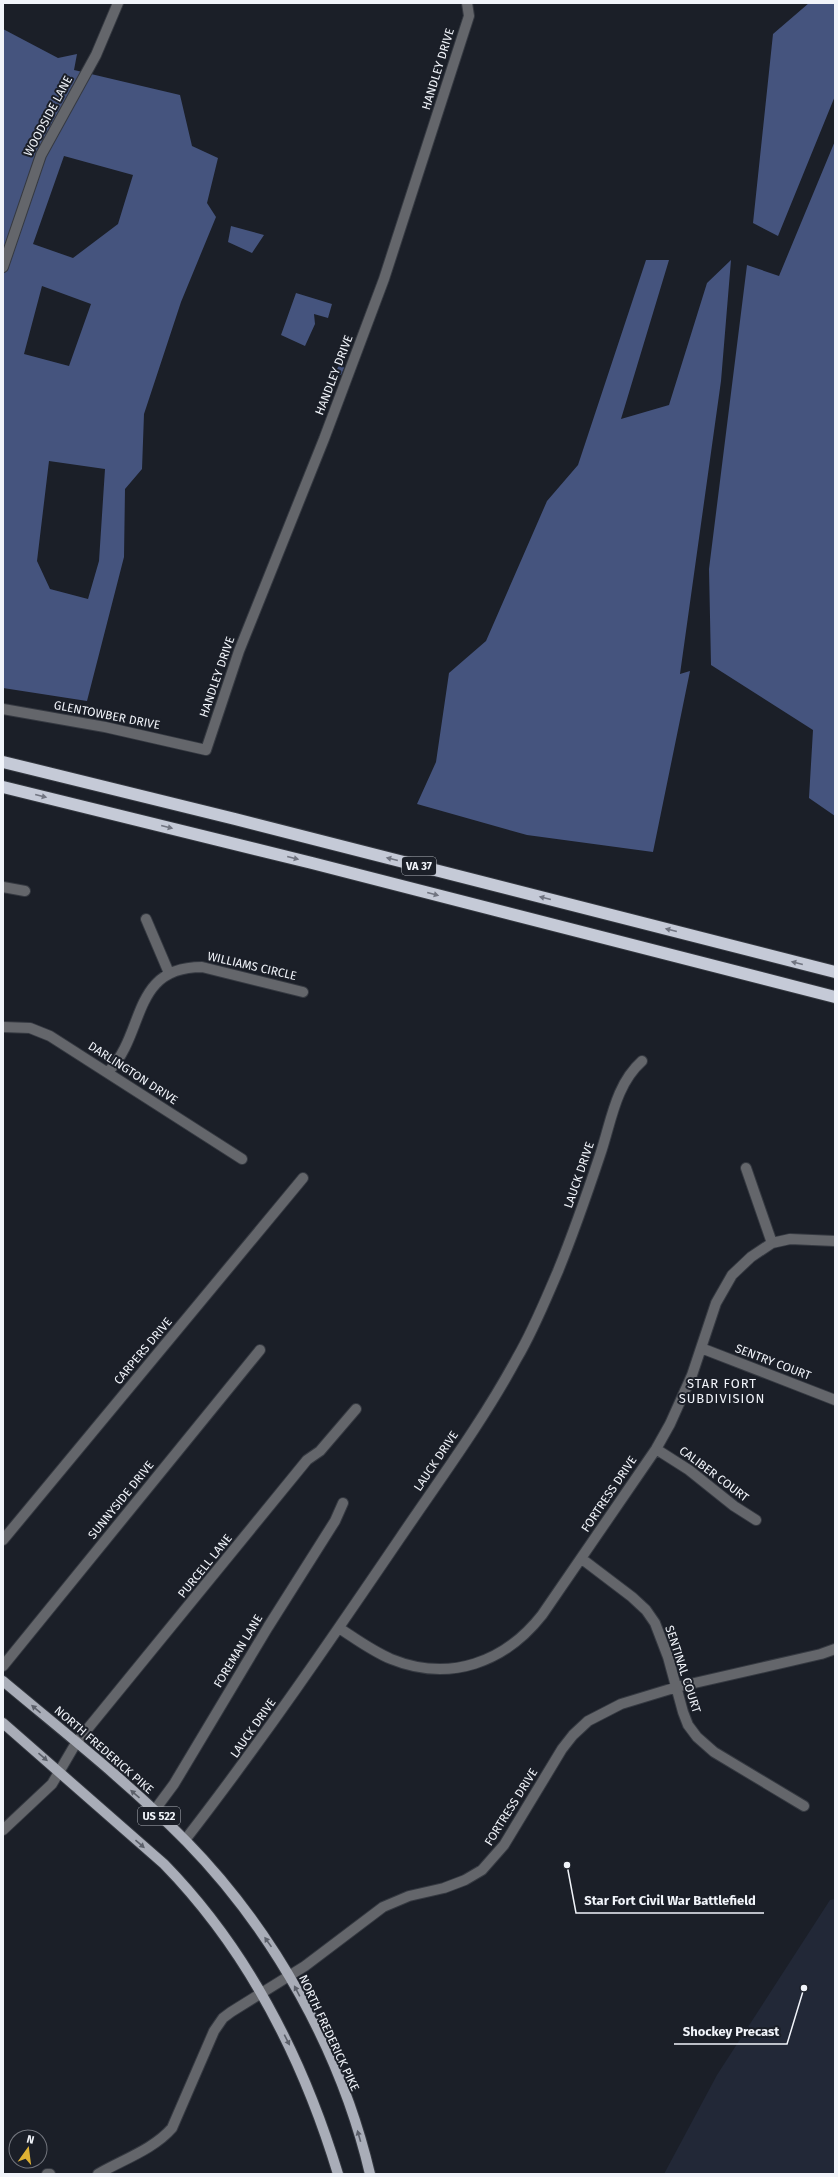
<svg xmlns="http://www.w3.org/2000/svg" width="838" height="2177" font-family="'Fira Sans',sans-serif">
<rect width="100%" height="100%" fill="#1b1f28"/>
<!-- built -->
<path fill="#222837" d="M835,1899v275h-171l53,-99 113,-175z"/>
<!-- forest -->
<path fill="#45547e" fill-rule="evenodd" d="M809,3h26v93l-57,140 -25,-13 20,-189z
M3,29l55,29 19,-4 -3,16 106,25 12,51 26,12 -11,45 9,14 -35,85 -37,112 -2,55 -17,20 -1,68 -37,144 -84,-13zM64,156l69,19 -15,49 -45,34 -40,-14zM42,286l49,18 -22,62 -45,-12zM49,461l56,8 -6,92 -11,38 -38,-10 -13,-28z
M835,141v675l-26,-18 4,-68 -102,-65 -2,-96 38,-304 32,11z
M231,226l33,9 -12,18 -24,-11z
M646,260h23l-48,159 48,-14 38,-122 24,-23 -10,121 -41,293 10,-3 -37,181 -126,-17 -110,-31 19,-42 13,-89 37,-32 61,-140 31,-36z
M296,293l36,11 -4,14 -14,-4 1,10 -10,22 -24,-11z
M341,363l3,5 -3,7 -7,-2z"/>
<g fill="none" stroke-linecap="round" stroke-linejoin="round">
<!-- minor casing -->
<g stroke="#353941" stroke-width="12">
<path id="minor" d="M3,267l38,-112 55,-100 22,-52
M3,709l102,18 101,23 33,-99 85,-212 60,-160 85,-263 -2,-13
M3,887l22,4
M146,919l23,54
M3,1027l27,1 20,8 192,123
M109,1071c37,-39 22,-104 93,-104l101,25
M746,1168l26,75
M701,1348l134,52
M656,1449l33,21 45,36 22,14
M3,1540l300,-362
M582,1559l50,38 14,13 9,13 13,34 15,55 5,13 9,12 17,15 90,54
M339,1628c17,11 33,23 52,31 59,24 114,3 151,-44l114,-166 14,-25 22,-49 24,-72 16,-28 19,-18 21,-14 18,-4 45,2
M3,1666l257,-316
M154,1811l20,-27 94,-157 67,-106 8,-18
M3,1830l49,-46 24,-41 231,-283 13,-9 36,-42
M185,1840c76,-98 145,-199 215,-302 40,-59 83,-117 117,-180 16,-27 28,-57 41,-87 15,-37 29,-77 42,-116 11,-32 15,-70 42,-94
M47,2174h3
M98,2174c24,-14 56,-25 74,-46l42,-97 9,-13 8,-6 74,-46 78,-59 26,-11 35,-8 21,-8 17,-10 22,-25 58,-96 11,-14 15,-14 33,-17 56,-17 144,-33 14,-5"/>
</g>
<!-- major casing -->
<g stroke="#353941" stroke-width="12">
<path id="major" d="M3,1681c62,52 126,102 183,160 88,90 155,210 184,333
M3,1723l161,141c84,86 139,195 174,310"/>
</g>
<!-- highway casing -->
<g stroke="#353941" stroke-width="14">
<path id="highway" d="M3,762l232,57 600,153
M3,787l309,76 523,134"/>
</g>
<!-- minor -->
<use href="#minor" stroke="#64666b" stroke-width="10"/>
<!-- major -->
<use href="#major" stroke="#a9adb8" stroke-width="10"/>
<!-- highway -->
<use href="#highway" stroke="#c5cad7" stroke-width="12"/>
</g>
<!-- one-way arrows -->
<defs><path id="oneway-solid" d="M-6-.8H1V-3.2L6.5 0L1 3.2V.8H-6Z"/></defs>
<g fill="#707480">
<use href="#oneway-solid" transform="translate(41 796) rotate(14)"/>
<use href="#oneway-solid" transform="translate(167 827) rotate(14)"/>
<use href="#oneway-solid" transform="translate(293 858) rotate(14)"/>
<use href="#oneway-solid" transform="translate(392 859) rotate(-166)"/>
<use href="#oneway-solid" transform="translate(433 894) rotate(15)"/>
<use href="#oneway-solid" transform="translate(545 898) rotate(-166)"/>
<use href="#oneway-solid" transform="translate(671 930) rotate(-166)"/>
<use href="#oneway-solid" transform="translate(797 963) rotate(-166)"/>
</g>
<g fill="#5b5f69">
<use href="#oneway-solid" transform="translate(36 1709) rotate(-140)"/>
<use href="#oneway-solid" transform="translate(43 1757) rotate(41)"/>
<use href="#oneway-solid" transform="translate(135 1794) rotate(-139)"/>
<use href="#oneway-solid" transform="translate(140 1844) rotate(41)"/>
<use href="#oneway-solid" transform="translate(268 1942) rotate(-125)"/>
<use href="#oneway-solid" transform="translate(297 1991) rotate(-118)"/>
<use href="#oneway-solid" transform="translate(287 2040) rotate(63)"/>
<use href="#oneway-solid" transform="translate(359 2136) rotate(-106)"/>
</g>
<g text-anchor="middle" stroke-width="4" stroke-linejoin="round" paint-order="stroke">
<!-- shield labels -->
<g fill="#1b1f28" stroke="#b1b4bb" stroke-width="1">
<rect x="402" y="857" width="34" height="18" rx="3"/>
<rect x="138" y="1807" width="42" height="18" rx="3"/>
</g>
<g font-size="11" font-weight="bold" fill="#f1f4fa">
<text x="419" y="870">VA 37</text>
<text x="159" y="1820">US 522</text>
</g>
<!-- street labels -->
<g font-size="12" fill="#f1f4fa" stroke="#1b1f28">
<text transform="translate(438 69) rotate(-73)" y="4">HANDLEY DRIVE</text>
<text transform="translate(48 116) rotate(-62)" y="4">WOODSIDE LANE</text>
<text transform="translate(334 375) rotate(-69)" y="4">HANDLEY DRIVE</text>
<text transform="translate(217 677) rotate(-71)" y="4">HANDLEY DRIVE</text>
<text transform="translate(107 715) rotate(11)" y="4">GLENTOWBER DRIVE</text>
<text transform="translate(252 966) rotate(13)" y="4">WILLIAMS CIRCLE</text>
<text transform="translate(133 1073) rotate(33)" y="4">DARLINGTON DRIVE</text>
<text transform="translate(579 1175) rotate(-71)" y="4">LAUCK DRIVE</text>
<text transform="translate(143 1351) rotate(-50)" y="4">CARPERS DRIVE</text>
<text transform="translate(773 1362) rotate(21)" y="4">SENTRY COURT</text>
<text transform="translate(436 1461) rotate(-56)" y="4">LAUCK DRIVE</text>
<text transform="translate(714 1474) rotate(37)" y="4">CALIBER COURT</text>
<text transform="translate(609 1494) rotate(-56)" y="4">FORTRESS DRIVE</text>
<text transform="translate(121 1500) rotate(-51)" y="4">SUNNYSIDE DRIVE</text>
<text transform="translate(205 1566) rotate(-51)" y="4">PURCELL LANE</text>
<text transform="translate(238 1651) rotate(-59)" y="4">FOREMAN LANE</text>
<text transform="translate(683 1669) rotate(72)" y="4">SENTINAL COURT</text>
<text transform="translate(253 1728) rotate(-55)" y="4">LAUCK DRIVE</text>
<text transform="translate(104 1750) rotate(41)" y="4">NORTH FREDERICK PIKE</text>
<text transform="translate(511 1807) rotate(-58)" y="4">FORTRESS DRIVE</text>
<text transform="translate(329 2033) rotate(65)" y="4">NORTH FREDERICK PIKE</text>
</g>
<!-- neighbourhood labels -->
<g font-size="13" letter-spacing="1" fill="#f1f4fa" stroke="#1b1f28">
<text x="722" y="1388">STAR FORT<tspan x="722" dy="15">SUBDIVISION</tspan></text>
</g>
</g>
<!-- callouts -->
<path fill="none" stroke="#f1f4fa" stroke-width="1.5" d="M567 1865L576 1913H764M804 1988L787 2044H674"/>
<g fill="#f1f4fa" stroke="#1b1f28" stroke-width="1.5">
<circle cx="567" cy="1865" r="4"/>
<circle cx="804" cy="1988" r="4"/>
</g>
<g font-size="13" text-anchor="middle" font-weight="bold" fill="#f1f4fa" stroke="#1b1f28" stroke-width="4" stroke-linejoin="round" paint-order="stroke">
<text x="670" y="1905">Star Fort Civil War Battlefield</text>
<text x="731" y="2036">Shockey Precast</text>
</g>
<!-- border -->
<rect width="838" height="2177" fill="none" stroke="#f1f4fa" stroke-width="8"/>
<!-- north arrow -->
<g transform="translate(28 2149) rotate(14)"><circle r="19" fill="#1b1f28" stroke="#71747c"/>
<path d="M0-3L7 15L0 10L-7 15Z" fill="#deb133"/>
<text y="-6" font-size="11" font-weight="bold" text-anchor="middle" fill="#f1f4fa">N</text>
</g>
</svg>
